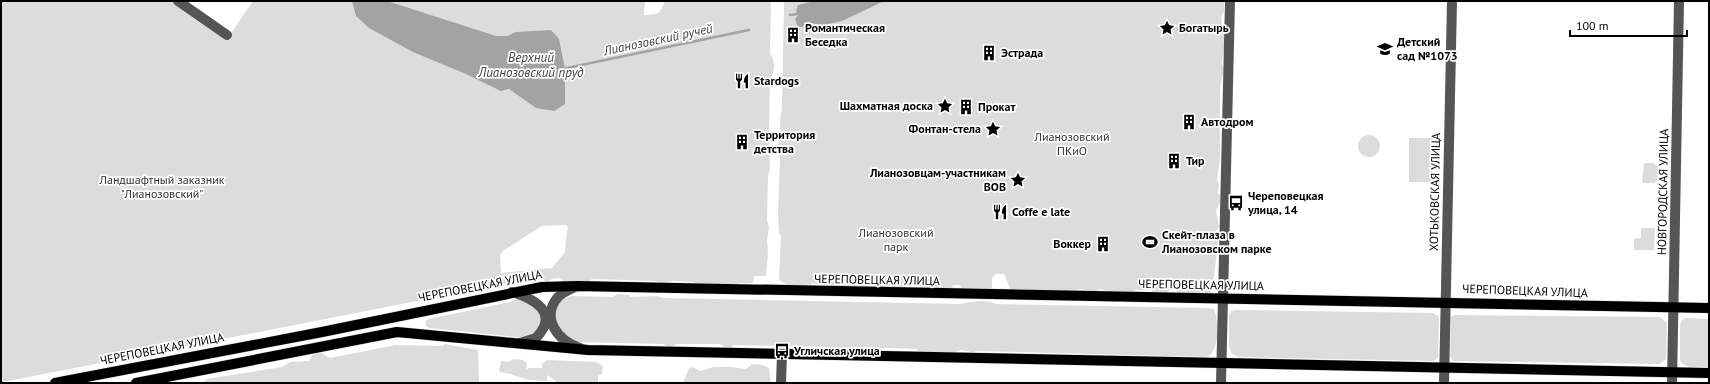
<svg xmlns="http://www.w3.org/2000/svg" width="1710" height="384" font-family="'PT Sans',sans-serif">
<rect width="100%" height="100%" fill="#fff"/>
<!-- green -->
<path fill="#dcdcdc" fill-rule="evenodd" d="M1,1h169l57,38 26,-38h392l-1,14c16,-1 15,0 21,-14h106l-1,52c6,9 5,18 0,27l-1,56 1,33 -2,7 -1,44 2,8 -2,13 1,11 -2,24h-12l-1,7h-15l-1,3 -36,2 -7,-6 -21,-1 -11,2 -6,-2 -64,-2 -3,2 -23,3c-6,-8 -11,-7 -19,-2l-5,-3 -28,3 -511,100 -2,-2zM565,225l3,2 -2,11 -1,14 -13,16 -51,5 -1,-18 4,-5 38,-24z
M784,1h440v10l-3,6 4,23 -3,24 2,6 -4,17v73l-3,19 2,7 -1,7 2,2 1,5 -5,11 3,15 -3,7 2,12 -6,46 -3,5h-29l-4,-6h-6l-8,6 -9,-1 -1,-5h-17l-6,5h-16l-5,-4 -9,-2 -4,3 -16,-3 -4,3 -60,2 -5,-6 -6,-14h-8l-4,4v9l-4,8 -25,-4 -3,-6h-7l-1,3 -15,2 -1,-3 -14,1 -4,-4h-12l-5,5 -23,-2 -6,-2 -5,3 -39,2 -3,-5 -14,-2v4l-22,1 -3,-4 -7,-4 2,-44 -2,-3 -1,-19 2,-56 -2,-13 3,-7 -1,-18 2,-13z
M1358 146a11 11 0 1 1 22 0a11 11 0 1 1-22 0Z
M1409,138h24l-1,44h-23z
M1644,163h9l5,4v12l-4,4h-12z
M1641,228h14l-1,22h-20v-11l7,-1z
M618,294l11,1 2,2 26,-1 6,2 298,6c11,-3 25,-5 35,0l212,4 6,1c5,13 6,41 -7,48l-230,-6 -5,2 -4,-2 -8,-1 -7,3 -35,-1 -1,-3 -64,-2 -4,5 -15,-2 -5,-3 -96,-2 -1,3h-5l-7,-4h-43l-9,4 -4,-4 -89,-2 -18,-13 -3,-16 6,-13 12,-4 41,1z
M519,298l15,4 7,13 -2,15 -13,8 -97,-10 -3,-2v-5l3,-2 81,-17z
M1235,310l198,3 5,3 1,2 -1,39 -4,4 -195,-4 -7,-3 -3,-7v-31l2,-5z
M1455,315l205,2 7,6 -1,36 -6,5 -207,-3 -3,-5 1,-39z
M1686,318l23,1v48c-10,-1 -25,3 -29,-7v-35l2,-5z
M445,344l33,6 1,33h-277l5,-4 75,-12 8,-5 19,-1 3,-6 8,-3 10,6 66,-13 46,1z
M514,359l9,1 4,3 -1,7 3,-2h13v-4l5,-4 49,2 7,4 -1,8 -4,2v7l-41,-1 -10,-7v6c-14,0 -24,-2 -36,-7 -4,-1 -7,0 -12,-3l2,-10 7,1z
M752,364l11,1 6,3 2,15h-88l6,-15 4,-1 7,4 14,-4h17l15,2z"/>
<!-- water -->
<path fill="#a3a3a3" d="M352,1h35l109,35h11l9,-4 35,-2 8,9 6,30v35l-11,7 -18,-3 -27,-19 -8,2 -35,-17 -53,-22 -44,-24 -13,-12z
M814,1h70l-42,20 -19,4 -13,-2 -8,4h-4l-3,-8 3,-4 -2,-4 2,-6z"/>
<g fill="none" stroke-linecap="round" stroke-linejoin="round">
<!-- stream -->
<path stroke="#a3a3a3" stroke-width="2.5" d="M790,15l8,-1
M562,69l187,-39"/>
<!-- major casing -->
<g stroke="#dbdbdb" stroke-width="11">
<path id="major" d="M55,383l267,-51 220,-45 35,-1 1132,22
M136,383l261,-51 191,18 1121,23"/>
</g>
<!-- minor -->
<path stroke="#555" stroke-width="10" d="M178,1l49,34
M577,286c-6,3 -14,6 -19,11 -18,21 0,44 22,51
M512,292c23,7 48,21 24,46l-16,5
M781,383l1,-29
M1221,383l9,-382
M1444,383l8,-382
M1672,383l7,-382"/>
<!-- major -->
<use href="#major" stroke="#000" stroke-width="10"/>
</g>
<!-- icons -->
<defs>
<g id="sight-bare" transform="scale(1.2)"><path d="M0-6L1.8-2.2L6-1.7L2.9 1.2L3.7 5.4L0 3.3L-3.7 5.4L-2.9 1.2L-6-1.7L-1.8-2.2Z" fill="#000" stroke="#fff" stroke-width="2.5" paint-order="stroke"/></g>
<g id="building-bare" transform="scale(1.2)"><path d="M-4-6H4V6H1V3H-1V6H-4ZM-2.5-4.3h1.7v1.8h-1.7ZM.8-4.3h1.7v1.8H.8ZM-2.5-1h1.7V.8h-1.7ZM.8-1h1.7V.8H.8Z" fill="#000" stroke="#fff" stroke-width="2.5" paint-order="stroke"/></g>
<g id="school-bare" transform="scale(1.2)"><path d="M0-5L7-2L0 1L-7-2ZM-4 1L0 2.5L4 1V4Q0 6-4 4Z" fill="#000" stroke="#fff" stroke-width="2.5" paint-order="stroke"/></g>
<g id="restaurant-bare" transform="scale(1.2)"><path d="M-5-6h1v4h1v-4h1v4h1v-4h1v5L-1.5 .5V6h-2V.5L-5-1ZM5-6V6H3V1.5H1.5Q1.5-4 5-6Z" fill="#000" stroke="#fff" stroke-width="2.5" paint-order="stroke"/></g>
<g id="bus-bare" transform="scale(1.2)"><path d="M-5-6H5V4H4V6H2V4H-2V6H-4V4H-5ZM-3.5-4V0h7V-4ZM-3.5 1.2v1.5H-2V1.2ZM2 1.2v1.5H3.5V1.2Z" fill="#000" stroke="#fff" stroke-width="2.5" paint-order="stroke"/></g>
<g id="stadium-bare" transform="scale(1.2)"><path d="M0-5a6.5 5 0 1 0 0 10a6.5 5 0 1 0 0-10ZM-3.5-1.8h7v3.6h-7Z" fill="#000" stroke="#fff" stroke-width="2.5" paint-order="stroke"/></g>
</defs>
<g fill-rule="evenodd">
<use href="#sight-bare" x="1167" y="28"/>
<use href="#building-bare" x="793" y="35"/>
<use href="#school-bare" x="1385" y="49"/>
<use href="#building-bare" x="989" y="53"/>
<use href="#restaurant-bare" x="742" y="81"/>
<use href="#sight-bare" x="945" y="106"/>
<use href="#building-bare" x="966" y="107"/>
<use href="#building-bare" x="1189" y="122"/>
<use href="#sight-bare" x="993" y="129"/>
<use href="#building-bare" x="742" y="142"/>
<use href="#building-bare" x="1174" y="161"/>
<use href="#sight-bare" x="1018" y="180"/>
<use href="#bus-bare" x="1236" y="203"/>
<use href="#restaurant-bare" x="1000" y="212"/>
<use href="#stadium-bare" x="1150" y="242"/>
<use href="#building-bare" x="1103" y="244"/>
<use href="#bus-bare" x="782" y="351"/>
</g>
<g text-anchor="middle" stroke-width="3.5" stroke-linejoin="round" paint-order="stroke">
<!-- poi labels -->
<g font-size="12" font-weight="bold" fill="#000" stroke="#fff" text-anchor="start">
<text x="805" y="32">Романтическая<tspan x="805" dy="14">Беседка</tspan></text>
<text x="1179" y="32">Богатырь</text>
<text x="1397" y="46">Детский<tspan x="1397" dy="14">сад №1073</tspan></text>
<text x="1001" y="57">Эстрада</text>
<text x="754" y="85">Stardogs</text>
<text x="933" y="110" text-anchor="end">Шахматная доска</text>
<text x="978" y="111">Прокат</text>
<text x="1201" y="126">Автодром</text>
<text x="981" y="133" text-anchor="end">Фонтан-стела</text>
<text x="754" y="139">Территория<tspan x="754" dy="14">детства</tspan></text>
<text x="1186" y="165">Тир</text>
<text x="1006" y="177" text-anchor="end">Лианозовцам-участникам<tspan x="1006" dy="14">ВОВ</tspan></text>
<text x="1248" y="200">Череповецкая<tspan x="1248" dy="14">улица, 14</tspan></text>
<text x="1012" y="216">Coffe e late</text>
<text x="1162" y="239">Скейт-плаза в<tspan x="1162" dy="14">Лианозовском парке</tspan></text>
<text x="1091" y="248" text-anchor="end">Воккер</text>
<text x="794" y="355">Угличская улица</text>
</g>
<!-- park labels -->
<g font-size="12" fill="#333" stroke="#fff">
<text x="1072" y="141">Лианозовский<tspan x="1072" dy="14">ПКиО</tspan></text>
<text x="162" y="184">Ландшафтный заказник<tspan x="162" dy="14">"Лианозовский"</tspan></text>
<text x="896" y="237">Лианозовский<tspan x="896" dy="14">парк</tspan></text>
</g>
<!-- street labels -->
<g font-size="12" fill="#000" stroke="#fff">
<text transform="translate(1435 192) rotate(-89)" y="4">ХОТЬКОВСКАЯ УЛИЦА</text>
<text transform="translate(1663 192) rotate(-89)" y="4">НОВГОРОДСКАЯ УЛИЦА</text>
<text transform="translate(877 280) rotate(1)" y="4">ЧЕРЕПОВЕЦКАЯ УЛИЦА</text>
<text transform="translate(1201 285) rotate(1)" y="4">ЧЕРЕПОВЕЦКАЯ УЛИЦА</text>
<text transform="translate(480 286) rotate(-11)" y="4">ЧЕРЕПОВЕЦКАЯ УЛИЦА</text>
<text transform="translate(1525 291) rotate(2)" y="4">ЧЕРЕПОВЕЦКАЯ УЛИЦА</text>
<text transform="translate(162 349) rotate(-11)" y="4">ЧЕРЕПОВЕЦКАЯ УЛИЦА</text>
</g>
<!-- water labels -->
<g font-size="13" font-style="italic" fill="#444" stroke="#fff">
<text transform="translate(658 39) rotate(-12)" y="5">Лианозовский ручей</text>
<text x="531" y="62">Верхний<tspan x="531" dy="15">Лианозовский пруд</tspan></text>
</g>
</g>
<!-- border -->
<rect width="1710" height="384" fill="none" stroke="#000000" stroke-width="4"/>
<!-- scale -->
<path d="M1570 30v6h117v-6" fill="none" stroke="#000000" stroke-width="2"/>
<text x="1576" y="30" font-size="12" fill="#000000" stroke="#ffffff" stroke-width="3" paint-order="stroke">100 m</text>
</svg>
